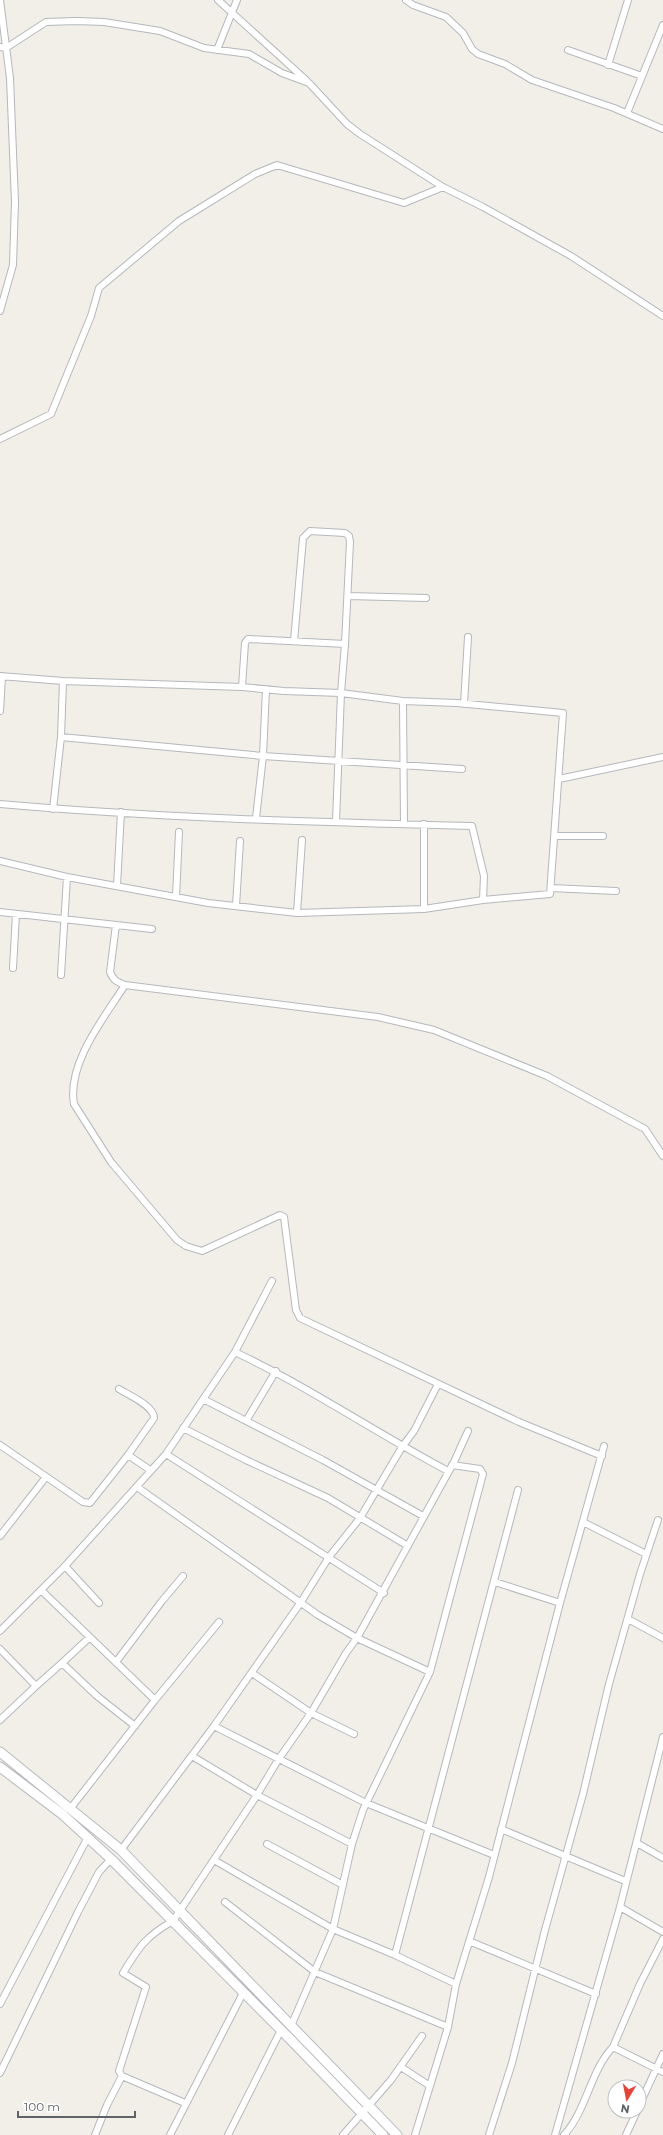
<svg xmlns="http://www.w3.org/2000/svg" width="663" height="2135" font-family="Montserrat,sans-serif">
<rect width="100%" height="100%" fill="#f1efe8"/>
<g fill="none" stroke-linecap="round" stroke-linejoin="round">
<!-- minor casing -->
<g stroke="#b5b8bc" stroke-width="8">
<path id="minor" d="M0,0l10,78 5,124 -2,63 -13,46
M218,0l89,81
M406,0l7,5 33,12 17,16 9,16 6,5 27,10 27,16 82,28 49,21
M0,47l6,1 40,-26 30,-1 28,1 56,9 44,17 45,6 33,19 27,10 38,41 13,10 83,53 40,20 88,49 92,60
M217,50l20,-50
M568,50l74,26
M608,65l20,-65
M627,113l36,-88
M0,439l51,-25 40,-98 8,-28 80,-67 76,-47 22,-9 127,38 39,-16
M348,596l78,2
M294,641l9,-103 7,-7 35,2 4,3 1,6 -5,102
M0,676l63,5 179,6 42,4 57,2 62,8 54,2 106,10 -13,181 -67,6 -59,9 -127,4 -89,-10 -141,-26 -67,-16
M242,687l3,-44 3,-4 97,5 -4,49 -5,128
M403,701l1,123
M464,704l4,-67
M0,711l2,-35
M61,737l2,-56
M559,779l104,-22
M0,804c157,14 315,18 472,22l12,50 -1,24
M53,809l8,-72 202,19 199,13
M256,818l7,-62 3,-67
M555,836h48
M117,886l4,-74
M551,888l65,3
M176,897l3,-65
M236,906l4,-65
M424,909v-85
M0,912l152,17
M297,913l5,-73
M116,925l-6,47c3,8 7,10 15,13l253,32 56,13 113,46 98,53 18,27
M13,968l3,-54
M61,975l6,-98
M125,985c-21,33 -58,78 -51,119l37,58 66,78 9,6 16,5 78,-36 4,2 12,93 4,8 219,104 83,34
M235,1352c74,35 141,81 213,119
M203,1399l120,61 100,56
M246,1421l30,-50
M183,1428l63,32 82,38 80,48
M0,1445l83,57 7,1 38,-48 26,-37c0,-12 -25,-23 -35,-29
M166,1454l218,139
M128,1455l22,15
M137,1487l181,128 39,23 73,34
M583,1522l63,32
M0,1536l46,-59
M65,1566l34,37
M495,1582l65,21
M41,1590l114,110 -85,109
M628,1619l35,19
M0,1631l65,-65 101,-112 69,-102 37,-71
M0,1649l36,37 -36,34
M116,1662l46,-61 21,-25
M62,1663l28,-26
M252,1673l59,40 43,21
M36,1686l26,-23 35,33 38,30
M155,1700l64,-78
M214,1726l152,77 128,52
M192,1756l65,39 95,49
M501,1829l124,52
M637,1843l26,15
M267,1844l76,41
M121,1850l93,-124 87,-124 28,-45 31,-39 42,-71 12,-16 24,-47
M214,1860l119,69 19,-85 11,-34 67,-138 53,-198 -3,-5 -28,-4
M225,1902l90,70 133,55 -33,108
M620,1907l43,25
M469,1941l127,53
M395,1955l61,29 33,-107 71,-274 44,-157
M0,2004l88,-167
M291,2026l42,-97 62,26 123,-465
M448,2027l8,-43
M613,2047l27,-63 23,-45
M401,2067l29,19
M0,2073l78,-161 21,-40 12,-13
M185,2103l-63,-27 -3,-5 27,-84 -23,-14c16,-26 23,-37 50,-52l84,-126 21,-35 33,-47 35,-60 11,-15 97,-176 14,-31
M639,2106l24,-52
M95,2135l12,-30 15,-29
M170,2135l73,-142
M228,2135l53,-105
M343,2135l48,-55 31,-44
M489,2135l23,-72 33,-133 38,-136 26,-110 31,-110 18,-54
M555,2135l65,-228 43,-170
M564,2135c23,-25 26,-64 49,-88l50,25
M626,2135l11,-24"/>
</g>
<!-- secondary casing -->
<g stroke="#b6babf" stroke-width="11">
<path id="secondary" d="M0,1752l121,98 276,285
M0,1767l62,47 49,45 180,181 92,95"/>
</g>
<!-- minor -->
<use href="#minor" stroke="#fff" stroke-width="6"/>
<!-- secondary -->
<use href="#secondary" stroke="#fff" stroke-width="9"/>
</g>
<!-- north arrow -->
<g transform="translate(627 2099) rotate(190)"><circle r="19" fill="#ffffff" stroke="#bfc1c3"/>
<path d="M0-3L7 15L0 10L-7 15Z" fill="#ea4335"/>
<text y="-6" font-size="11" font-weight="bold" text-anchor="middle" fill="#5f6368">N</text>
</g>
<!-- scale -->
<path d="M18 2111v6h117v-6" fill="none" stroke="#5f6368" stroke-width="2"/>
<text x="24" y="2111" font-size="12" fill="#5f6368" stroke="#ffffff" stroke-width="3" paint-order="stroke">100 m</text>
</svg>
